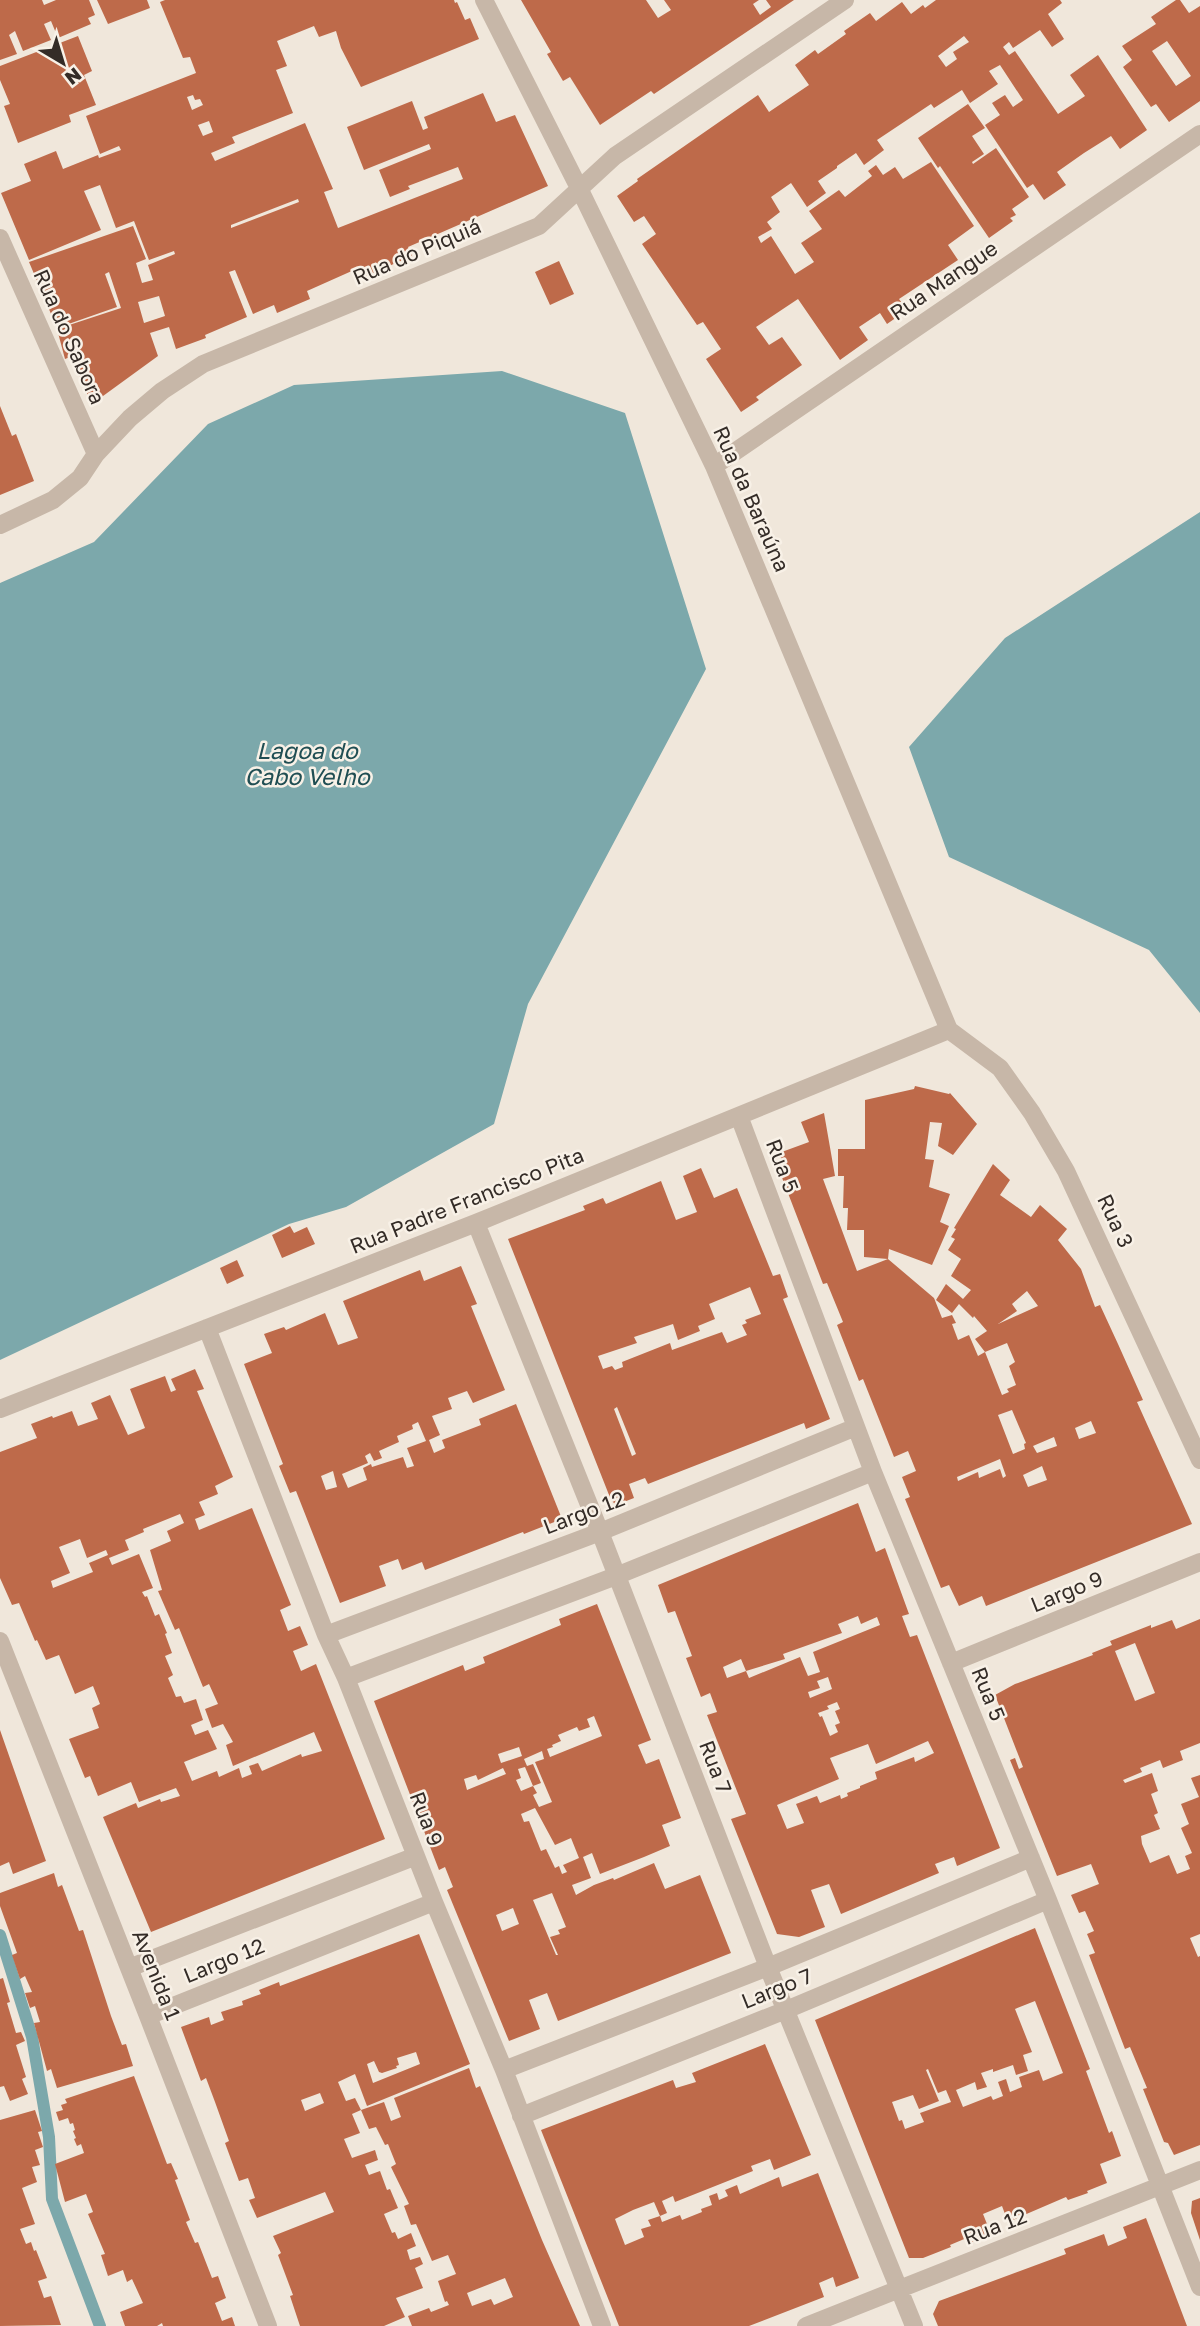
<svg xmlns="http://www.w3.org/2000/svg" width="1200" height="2326" font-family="'Golos Text',sans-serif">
<rect width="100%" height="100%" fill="#f0e7db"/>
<!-- water -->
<path fill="#7ca8ab" d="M502,371l123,42 81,256 -178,335 -34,120 -148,83 -57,17 -289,136v-777l94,-41 114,-118 86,-39z
M1200,512v501l-51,-63 -200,-93 -40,-110 96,-109z"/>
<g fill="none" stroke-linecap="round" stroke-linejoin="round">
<!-- stream -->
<path stroke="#7ca8ab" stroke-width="12" d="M0,1935l32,102 17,100 3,62 48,127"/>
</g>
<!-- building -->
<path fill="#be6a4a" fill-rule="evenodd" d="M0,0h42l2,5 12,-5h33l6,15 -7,3 3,6 -33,14 -7,-17 -7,3 7,16 -28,11 -8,-20 -6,4 8,19 -17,6z
M97,0h50l3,8 -42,16z
M165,0h289l1,3 2,-1 8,18 5,-2 9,21 -118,48 -20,-39 -5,-17 -17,6 -5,-11 -37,15 10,25 -11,4 17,43 -61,24 3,6 -24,10 4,8 90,-38 28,66 -9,3 14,36 125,-49 -5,-12 -50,19 2,3 -20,8 -11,-27 52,-21 -2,-5 -65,26 -17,-43 65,-26 11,29 5,-2 -4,-11 59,-24 13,29 19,-7 33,71 -140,61 4,9 -46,20 -3,-10 -56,25 3,8 -33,14 -3,-8 -21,9 -18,-44 -6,2 18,45 -42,18 1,3 -30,11 -7,-22 -19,6 8,23 -66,48 -22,-47 -5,2 -8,-30 64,-21 -12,-36 -4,2 12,33 -60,21 -28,-66 104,-36 13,33 -10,4 6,20 11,-3 -5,-15 27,-11 -1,-3 -25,9 -15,-39 -18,7 -16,-43 -16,6 17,39 -72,30 -28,-67 30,-12 -7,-17 32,-13 7,18 35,-14 1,3 22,-8 -2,-4 -19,8 -14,-38 110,-43 -6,-16 -7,1 -23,-56zM193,95l2,5 5,-1 3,6 -11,5 -5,-13zM209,121l4,11 -10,4 -5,-11zM298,199l1,3 -68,26v-3zM159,296l6,20 -21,7 -6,-21z
M521,0h125l12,18 13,-8 -7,-10h95l-6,4 7,11 11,-8 -5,-7h28l-140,94 -3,-3 -51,34 -30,-48 -7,4 -16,-27 4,-2z
M936,0h124l2,3 -14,11 16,25 -12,8 -12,-17 -27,18 -4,-6 -6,5 6,8 6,-4 43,63 27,-18 -15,-21 28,-20 49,75 -27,19 -9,-13 -27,17 -27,19 9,13 -22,15 -11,-16 -6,4 -42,-63 15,-10 -8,-12 13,-8 8,12 10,-7 -23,-35 -11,6 9,13 -28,19 -8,-13 -28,18 -3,-4 -54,36 7,10 -20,15 -8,-12 -19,13v2l-19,13 8,12 -19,14 -16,-24 -20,14 9,15 -13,10 5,7 -14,8 3,6 10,-7 24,38 19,-12 -13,-19 21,-14 -13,-18 30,-21 6,7 27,-21 -4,-5 8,-6 7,10 12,-8 8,12 28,-17 43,64 -26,19 10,15 -59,39 8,11 -20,14 -7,-11 -21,14 9,13 -28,20 -42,-61 -42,28 13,18 13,-8 20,28 -46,32 3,3 -18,12 -35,-53 15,-10 -18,-27 -6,3 -55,-81 14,-10 -12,-18 -10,6 -17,-26 21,-15 -1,-2 121,-84 11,17 40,-27 -14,-20 20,-15 3,4 28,-20 -2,-3 26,-18 6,8 26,-19 9,12 12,-9 2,3zM964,36l5,6 -16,10 4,7 -11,8 -8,-11z
M1176,0h4l9,13 11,-7v95l-31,21 -13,-18 -5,3 -28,-40 9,-7 -10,-14 34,-22 -5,-7zM1167,41l24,35 -15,10 -24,-35z
M78,36l14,35 -8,4 12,30 -27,10 2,7 -53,21 -14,-37 6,-2 -10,-24v-14z
M968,104l17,24 -13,8 12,18 -12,8 1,2 23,-16 33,49 -17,12 4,6 -6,3 3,3 -24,17 -49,-72 -2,2 -20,-30z
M559,261l15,33 -24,11 -15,-33z
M0,406l12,30 4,-2 18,47 -34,14z
M915,1086l34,8 1,-1 27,31 -24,31 -15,-9 4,-23 -12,-1 -5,37 9,1 -5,27 21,7 -10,28 9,4 -17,39 -43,-16 -1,10 -24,-2v-27h-17l1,-22h-5l1,-32h-6v-27h27v-49l49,-11z
M824,1113l11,63 -12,3 34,92 31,-12 46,39 8,20 10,-3 4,8 -4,1 6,16 11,-5 9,21 7,-4 -10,-13 12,-8 -13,-15 -1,2 -14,-14 -7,9 -16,-13 10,-16 17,15 8,-9 -20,-14 10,-17 -13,-9 7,-11 -4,-2 5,-8 -2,-1 39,-64 17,16 -10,15 31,22 9,-12 27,24 -9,11 23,29 14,38 5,-2 18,39 25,56 -6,2 55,122 -206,82 -4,-10 -23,10 -10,-21 -8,3 -36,-89 5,-2 -8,-20 14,-6 -8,-20 -14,6 -31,-78 -4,2 -22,-56 6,-3 -16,-39 -4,1 -42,-109 5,-3 -7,-19 30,-11 -8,-20zM1027,1291l11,15 -40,18 19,-13 -5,-7zM1007,1343l8,19 -6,4 7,19 -9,4 2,3 -7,3 -17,-43zM1012,1410l14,33 -2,1 1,5 -12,5 -15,-39zM1091,1421l5,12 -17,6 -4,-11zM1054,1437l3,9 -20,7 -4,-7zM1000,1459l6,17 -3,2 -3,-9 -21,9 -1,-6 -20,9 -1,-4zM1042,1466l5,14 -19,7 -5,-12z
M701,1168l13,30 23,-10 36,88 7,-2 8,23 -5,2 47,120 -24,10 -2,-6 -156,61 -3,-6 -16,6 5,14 -18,7 -5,-5 -103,-261 77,-29 -2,-4 20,-8 3,6 55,-23 15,39 21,-8 -14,-36zM750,1287l11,27 -16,6 2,3 -5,2 5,10 -20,8 -5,-11 -50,18 -2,-7 -48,19 1,5 -8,3 -3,-4 -9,3 -5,-13 39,-13 -3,-6 39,-13 5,16 22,-9 -2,-5 17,-7 -6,-15zM617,1407l19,47 -4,2 -18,-47z
M290,1226l4,7 13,-6 8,17 -33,14 -10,-23z
M237,1260l7,16 -17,8 -7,-16z
M461,1266l16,38 -6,2 34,84 -32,13 -6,-12 -19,7 4,11 -20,7 8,19 -11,5 5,13 11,-5 -3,-8 39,-15 -2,-6 37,-15 46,115 -38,15 -1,-2 -98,38 -3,-8 -20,8 -4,-11 -19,7 7,20 -46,17 -44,-112 -6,2 -11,-27 4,-2 -39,-100 28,-11 -8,-19 20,-7 2,3 39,-17 13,32 20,-7 -15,-37 77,-31 4,11zM418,1422l8,19 -19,7 7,18 -7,2 -4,-11 -31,10 -1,-3 -8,4 4,12 -19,8 -6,-14 26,-11 -3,-7 5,-3 4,8 8,-3 -3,-7 20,-9 -2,-6 16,-7 -1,-4zM333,1471l4,16 -11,3 -5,-14z
M195,1369l9,20 -7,2 36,86 -18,9 3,8 -19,8 6,13 -10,4 4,11 53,-22 39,97 -11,5 8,21 12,-5 8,19 -15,6 8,20 15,-7 69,175 -234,93 -48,-115 33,-14 2,5 22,-9 1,3 19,-6 -4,-8 -37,14 -8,-20 -33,14 -8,-20 -5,2 -16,-39 30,-11 -7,-20 8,-4 -7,-18 -18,8 -16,-39 -13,5 -9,-20 -2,1 -16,-38 -7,2 -12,-27v-126l37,-14 -6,-14 21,-8 1,2 19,-7 6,15 20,-7 -7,-16 19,-8 18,40 17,-7 -15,-39 35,-13 6,16 5,-2 -5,-11zM180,1514l4,9 -17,8 4,10 -21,9 12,40 -4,1 17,39 4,-2 24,59 6,-3 9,20 -13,5 7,19 11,-4 10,18 -7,3 7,21 81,-34 8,19 -20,6 -1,-3 -39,17 -4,-8 -9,3 3,8 -10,4 -3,-10 -20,9 -2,-6 -25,10 -8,-19 33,-13 -9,-19 -13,5 -4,-10 12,-5 -7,-21 -12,4 -3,-7 -5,1 -8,-19 5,-3 -8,-19 7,-3 -7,-19 2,-1 -8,-19 -4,2 -8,-20 -2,1 -3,-5 11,-4 -14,-34 -27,11 -3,-7 20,-8 -4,-10 19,-8 -1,-3zM80,1539l7,19 19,-8 2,5 -19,8 4,9 -40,16 -2,-7 19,-8 -11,-26z
M858,1503l18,49 9,-4 24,66 -7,2 8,21 7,-2 83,213 -43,18 -3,-9 -19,7 4,9 -98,41 -12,-30 -18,6 14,37 -26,10 -22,-3 -46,-115 15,-5 -39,-99 10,-3 -7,-19 -9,4 -15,-39 6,-2 -17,-45 -7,2 -10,-28zM858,1616l3,8 16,-7 3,8 -67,27 7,20 -12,4 -8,-19 -51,21 -3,-7 39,-12 -2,-5 59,-21 -4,-9zM741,1659l5,12 -19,7 -4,-11zM828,1677l4,12 -22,9 -2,-6 12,-4 -3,-7zM837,1702l3,7 -5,2 5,12 -5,2 3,7 -8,4 -8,-20 -2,1 -2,-4 11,-4 -2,-3zM928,1741l6,12 -19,9 -1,-5 -39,15 2,7 -17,7v2l-13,5 1,3 -7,3 -1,-4 -20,8 -3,-7 -21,8 8,19 -17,6 -10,-24 62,-26 -9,-21 38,-14 8,20z
M597,1604l54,136 -13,5 8,19 13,-5 22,59 -19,7 8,21 -26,11 -44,17 -8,-21 -9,4 8,21 -19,7 4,10 18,-10 19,-7 1,2 40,-17 11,26 35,-14 31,78 -173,68 -11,-28 -18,7 11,29 -31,12 -62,-151 6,-3 -8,-20 -6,3 -65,-169 89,-36 2,6 20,-8 -2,-6 78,-32 -2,-6zM594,1716l8,20 -52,21 -3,-8 6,-2 -1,-2 9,-4 -3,-6 19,-8 2,4 11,-4 -3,-8zM519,1747l3,9 -21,7 -3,-9zM542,1751l2,8 -9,3 17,40 -13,5 -6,-12 4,-2 -4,-7 -12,5 -5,-11 5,-2 -3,-9 7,-2 8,19 8,-3 -8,-19 -6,2 -3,-7zM503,1768l3,6 -39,16 -3,-11 12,-4 2,5zM535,1808l20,37 16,-7 8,20 -16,7 4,7 -5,2 -3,-8 -4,2 -9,-19 -5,2 -12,-30 -5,1 -3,-8zM552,1893l14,34 -8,3 2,4 -10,3 8,18h-2l-23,-55zM513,1908l6,16 -17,7 -6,-16z
M1200,1619v124l-20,8 3,9 -20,8 -3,-8 -20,8 2,4 -19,8 2,3 27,-10 6,18 -7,3 7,19 -4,2 6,14 -19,7 1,8 8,19 19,-8 8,19 13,-5 -5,-13 7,-3 -11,-25 8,-4 -8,-20 18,-7 -8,-19 9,-3v159l-10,4 8,19 2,-1v189l-26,10 -6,-12 -4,-1 -21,-53 4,-1 -17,-41 -5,2 -36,-94 6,-2 -8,-19 7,-3 -9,-20 -6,2 -8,-18 28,-11 -8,-20 -34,12 -47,-116 5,-2 4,11 4,-2 -28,-72 20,-11 78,-29 -1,-2 20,-8 -2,-4 41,-16v3l21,-8 4,9zM1135,1643l20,50 -20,8 -20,-50z
M0,1730l46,131 -33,13 -4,-12 -9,4z
M54,1873l4,14 4,-2 17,46 4,-1 28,86 11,29 4,-1 7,22 -76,22 -6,-19 -4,2 -13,-48 6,-1 -5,-16 -5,2 -5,-15 7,-1 -7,-16 -5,3 -8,-24 5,-2 -17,-47v-13z
M1035,1928l55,141 -4,2 23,62 3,-2 9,25 -21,8 7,19 -20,8 1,2 -20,7 -2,-3 -58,25 -6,-16 -19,8 8,20 -19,8 -3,-5 -19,8 1,2 -28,11h-14l-94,-238zM1035,2001l28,72 -20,8 -4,-11 -20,7 3,10 -12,5 -4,-13 -8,3 5,14 -10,4 -2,-4 -28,11 -7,-17 19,-8 2,8 10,-3 -6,-14 12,-4v3l20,-7 3,10 12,-4 -5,-16 9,-3 -17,-43zM928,2069l10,24 8,-3 5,12 -31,11 4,9 -19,7 -3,-9 -3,1 -7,-19 21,-7 6,14 20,-8 -13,-31z
M419,1934l51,130 -103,42 -12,-32 -17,8 8,19 9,-3 6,12 -9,4 8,19 -16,6 8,19 23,-8 3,10 -13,5 4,10 11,-4 7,19 3,-1 8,19 -14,6 8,19 3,-1 3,7 13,-6 5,13 -9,4 3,10 10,-3 3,7 -8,4 8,20 -27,10 9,19 -21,9h-84l-10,-30 3,-1 -15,-40 3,-2 -8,-17 61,-24 -9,-20 -68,26 -8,-18 6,-2 -7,-20 -9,3 -14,-38 4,-2 -14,-39 -9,-24 -5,3 -20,-54 28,-10 2,8 13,-5 -3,-8 22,-7 -1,-4 19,-7 -2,-4 20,-8 1,4zM416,2052l4,12 -47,19 -6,-19 7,-3 5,11 3,1 15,-5 -1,-2 3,-1 -2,-7zM320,2093l4,10 -19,8 -4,-11z
M3,1978l7,24 -3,1 9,30 5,-1 4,9 -9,4 10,32 -4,2 6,15 -18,7 -6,-15 -4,1v-108z
M765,2044l46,111 -37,15 -4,-11 -19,7 2,5 -78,31 -2,-6 -11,5 5,12 -7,3 -6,-14 -21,8 -18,9 10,26 19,-8 -3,-8 10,-3 -3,-6 12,-4 2,6 18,-7 2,5 20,-8 -1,-3 11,-4 -3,-9 8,-3 2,7 9,-4 -3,-6 12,-5 3,9 39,-17 3,10 36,-14 41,105 -23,9 -3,-10 -14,6 5,14 -75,29h-130l-78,-196 132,-50 3,8 20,-6 -4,-9z
M469,2068l7,20 4,-2 62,154 38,86h-168l-4,-10 21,-8 2,4 18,-7 -2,-4 -2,1 -7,-21 18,-7 -8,-19 -16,6 -16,-37 -5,1 -7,-19 5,-2 -18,-37 5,-3 -8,-20 -3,1 -9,-18 -7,2 -8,-19 23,-8 7,19 10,-4 -7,-19zM505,2278l8,19 -19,8 -3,-6 -19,7 -5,-13z
M134,2076l33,88 4,-1 7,16 -3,1 15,40 -4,2 9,21 3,-1 14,36 6,-2 8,22 -11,5 7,18 10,-4 3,9h-72l-1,-3 -5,3h-32l-5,-14 23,-9 -11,-24 -5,3 -4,-12 -15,6 -7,-21 4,-1 -17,-40 5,-2 -7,-18 -21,8 -10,-38 29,-11 -3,-9 -4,2 -3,-7 2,-1 -3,-7 2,-1 -2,-7 -3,1 -2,-6 -9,3 -3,-9 7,-2 -2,-5 6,-2 -2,-4z
M35,2110l7,21 -4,1 5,15 -8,3 5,15 -8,2 5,15 -15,6 13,36 -15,5 6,15 5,-2 3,9 2,-1 11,28 -9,3 6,17 7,-2 10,29 -61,1v-206z
M1200,2198v42l-9,-27 1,-12z
M1146,2218l41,108h-249l-5,-12 6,-13 127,-47 -2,-5 40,-15 4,12 19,-8 -4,-11z"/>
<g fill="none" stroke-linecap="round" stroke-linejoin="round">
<!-- minor -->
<path stroke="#c7b7a8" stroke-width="18" d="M484,0l95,188 135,278 235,564
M0,238l96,216
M714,466l486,-332
M0,525l53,-25 27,-22 16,-24 34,-36 32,-27 41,-27 336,-138 76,-70 230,-156
M949,1030l51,38 32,45 34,58 134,289
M739,1116l134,356 175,428 152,387
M476,1223l124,309 168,435 146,359
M207,1328l119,307 20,43 88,224 70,168 98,256
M0,1409l476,-186 473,-193
M326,1635l274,-103 256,-105
M0,1641l148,375 120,310
M951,1663l249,-101
M346,1678l270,-102 257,-104
M129,1968l287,-112
M148,2016l286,-114
M504,2070l264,-103 263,-109
M521,2116l265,-106 262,-110
M806,2326l394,-156"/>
</g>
<g text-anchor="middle" stroke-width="5" stroke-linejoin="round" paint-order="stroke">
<!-- street labels -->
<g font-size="21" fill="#342c27" stroke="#f8f1e7">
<text transform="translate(417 252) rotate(-23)" y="7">Rua do Piquiá</text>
<text transform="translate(944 281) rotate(-34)" y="7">Rua Mangue</text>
<text transform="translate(69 337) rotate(66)" y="7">Rua do Sabora</text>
<text transform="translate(751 499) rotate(66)" y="7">Rua da Baraúna</text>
<text transform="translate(782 1166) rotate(69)" y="7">Rua 5</text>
<text transform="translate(467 1201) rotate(-22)" y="7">Rua Padre Francisco Pita</text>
<text transform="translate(1115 1221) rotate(65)" y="7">Rua 3</text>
<text transform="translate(584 1513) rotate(-21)" y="7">Largo 12</text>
<text transform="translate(1067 1592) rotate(-22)" y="7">Largo 9</text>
<text transform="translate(988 1694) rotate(68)" y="7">Rua 5</text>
<text transform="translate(715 1767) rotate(69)" y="7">Rua 7</text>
<text transform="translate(426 1819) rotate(69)" y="7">Rua 9</text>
<text transform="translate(224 1961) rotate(-22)" y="7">Largo 12</text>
<text transform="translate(156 1975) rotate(68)" y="7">Avenida 1</text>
<text transform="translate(777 1989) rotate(-22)" y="7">Largo 7</text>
<text transform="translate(995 2227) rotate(-21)" y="7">Rua 12</text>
</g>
<!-- water labels -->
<g font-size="23" font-style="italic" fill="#204e53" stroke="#f8f1e7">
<text x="307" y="759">Lagoa do<tspan x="307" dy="26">Cabo Velho</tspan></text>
</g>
</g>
<!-- north arrow -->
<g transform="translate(63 63) rotate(142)" stroke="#f8f1e7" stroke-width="5" paint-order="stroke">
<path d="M0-5L12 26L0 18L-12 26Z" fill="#342c27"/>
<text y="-10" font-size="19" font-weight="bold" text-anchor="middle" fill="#342c27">N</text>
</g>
</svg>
